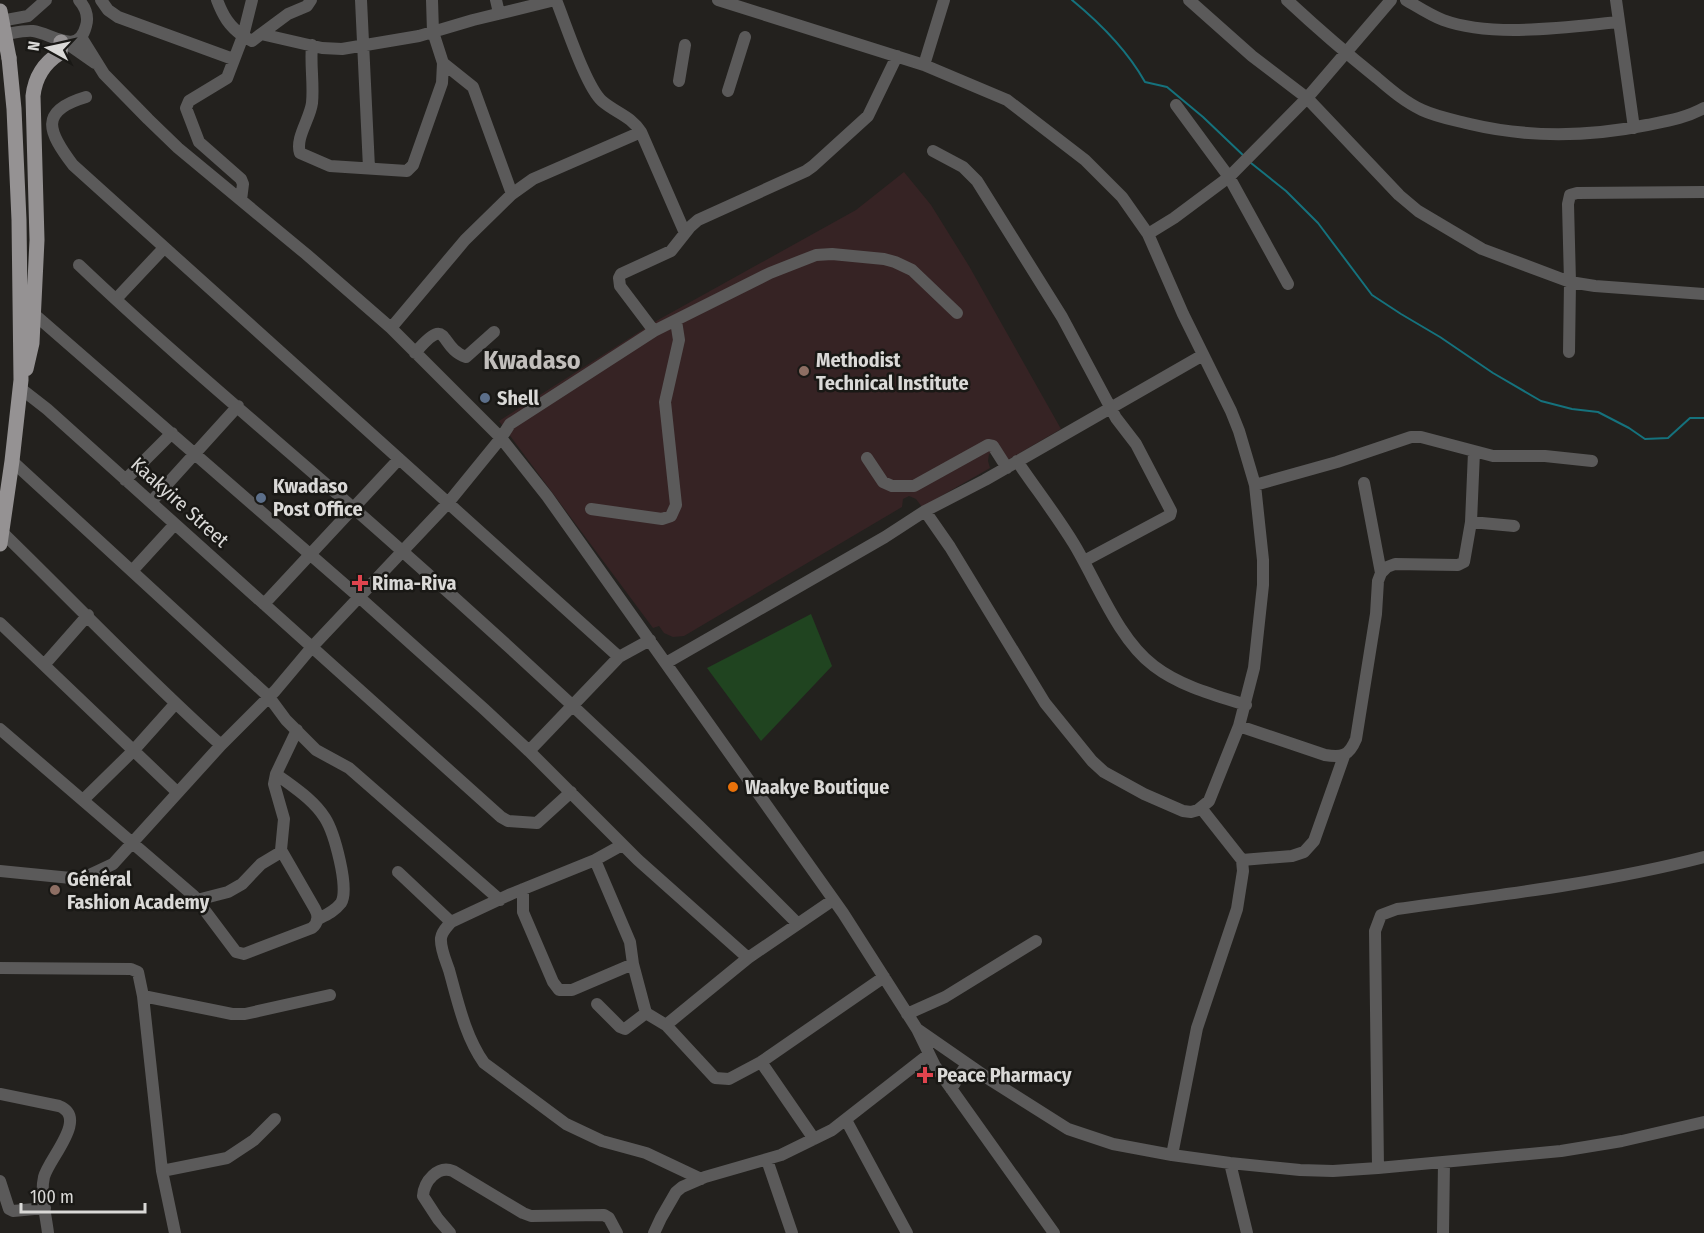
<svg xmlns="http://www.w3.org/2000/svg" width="1704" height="1233" font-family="'Fira Sans Condensed',sans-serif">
<rect width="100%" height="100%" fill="#23211e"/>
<!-- education -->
<path fill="#362324" d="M904,172l27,33 38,61 92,163 -55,32 -12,-10 -5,3 -1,7 2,7 -68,39 -6,-8 -7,-3 -6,3 -1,8 -218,129 -11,1 -9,-4 -5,-7 -6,2 -154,-207 159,-101 198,-110z"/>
<!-- green -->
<path fill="#204420" d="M811,614l21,52 -71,75 -54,-73z"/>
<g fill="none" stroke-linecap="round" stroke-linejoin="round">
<!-- stream -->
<path stroke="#15727d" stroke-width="2" d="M1072,0c28,23 55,50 73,82l22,5 36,30 42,40
M1251,163l35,28 32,32 54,72 29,19 39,23 53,36 48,28 31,8 26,3 31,16 16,11 23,-1 22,-20h14"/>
<!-- minor -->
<path stroke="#5b5a5a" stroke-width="12" d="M101,0l7,10 10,7 115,42
M217,0c6,16 12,26 26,36l9,-36
M361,0l8,168
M496,0l3,13
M556,0c9,22 30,87 46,101 14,12 29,15 39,31l44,101
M718,0l206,65 83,35 78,60 37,37 26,37 35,80 48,97 8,20 16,54 8,75v25l-9,83 -15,58 -30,75 -11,9 -7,2 -8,-1 -39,-17 -40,-22 -12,-11 -47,-58 -95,-156 -25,-36
M1189,0l63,56 55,42 92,97 19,16 64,38 88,33 25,4 109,8
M1287,0c29,27 59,53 90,78 14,12 28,24 45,32 15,7 32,10 48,14 59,14 118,13 177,1 20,-4 39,-7 57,-17
M1406,0c12,7 24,15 37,20 49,18 124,7 176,2
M1616,0l18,128
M0,21l28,-5 18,-16
M261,34l27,-20 19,-8 4,-6
M0,35c10,-1 23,-5 33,-4 18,2 45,26 53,-5 3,-10 -1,-19 -7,-26
M81,37l23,37 44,45 30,29 128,106 85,74 110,110 46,58 296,417 74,116 18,37 119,167
M65,42l30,21
M312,45c-2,19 2,39 0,58 -2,16 -17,35 -12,50l30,13 77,5 6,-6 29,-82 1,-20 -10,-31 -1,-32
M443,63l30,24 39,107
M924,65l20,-65
M679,81l6,-36
M728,91l17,-54
M86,97c-48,14 -38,35 -13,68l546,492
M1176,105l53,72 59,107
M933,151l30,16 14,14 85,136 54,101 20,26 35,67 -1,4 -86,46
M241,200l2,-16 -2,-5 -42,-37 -13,-34 3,-7 38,-23 16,-42 9,5 9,-7 61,14 20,1 77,-13 54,-16 82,-20
M1148,234l26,-16 55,-41 78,-79 84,-98
M79,265c104,99 216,190 323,286 136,120 268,244 396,373
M116,299l48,-51
M34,314l325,283 125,112 45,42 109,109 110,98
M391,328l74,-88 47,-46 21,-15 108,-47
M654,331l116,-58 46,-18 16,-1 52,5 11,3 17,8 45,43
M1569,352l1,-70 -2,-78 2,-9 7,-2 127,-1
M415,353c35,-41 23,-5 51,4l28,-25
M20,388l27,21 454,408 7,4 29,2 34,-31
M867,458l16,24 9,4h22l74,-41 5,1 14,22
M12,461l257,236 17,23 30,30 33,18 151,132
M1017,461c19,28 40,55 57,83 23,38 44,95 80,122 26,20 60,29 92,39
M125,480l47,-47
M1364,483l17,90
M1255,485l82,-23 74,-25h10l72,19h52l47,5
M151,502l87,-96
M591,509l71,10 9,-3 5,-11 -11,-103 14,-62 -3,-19
M1471,522l43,4
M2,532c73,71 143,145 219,213
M132,571l43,-47
M264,604l135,-145
M0,623l177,169
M666,663l219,-126 40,-26 60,-31 218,-125
M44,665l44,-50
M1239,726l86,29c17,3 24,1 31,-16l20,-125 2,-33 3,-8 6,-6 8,-3 63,1 6,-3 7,-40 3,-70
M0,729l194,167 42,56 8,2 68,-26c6,-5 7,-12 3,-19l-34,-59 3,-31 -10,-35 2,-10 21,-44
M529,751l90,-94 31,-17
M276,774c17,13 37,25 49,44 9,14 25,71 16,85 -6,8 -15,12 -23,16
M83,800l50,-49 42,-47
M622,845l-27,15 -84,34 -60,28c-4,5 -9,9 -10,16 -1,10 5,23 8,32 9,32 16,66 35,93l82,61 36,17 44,12 55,26
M595,860l35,82 3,22 13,49 20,12 49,53 14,1 32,-17 123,-85
M1242,860l50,-4 12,-4 10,-11 30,-85
M0,871l81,8 32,-15 108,-119 54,-54 37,-44 136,-144 53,-65 9,-14 144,-93 -34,-45 -1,-8 2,-4 50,-23 19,-24 8,-7 108,-49 7,-5 55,-50 29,-60
M398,872l53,50
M523,889v23l30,70 6,8h13l61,-26
M197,900l31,-8 14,-8 19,-20 20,-12
M0,968l131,1 7,3 5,24 19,175 13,62
M143,996l89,18h13l85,-19
M597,1004l23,23 5,2 21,-16
M907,1014l38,-17 91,-56
M666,1025l82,-67 85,-58
M917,1029l75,52 76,48 45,15 59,11 58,8 70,7 33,1 45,-3 183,-17 61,-10 82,-19
M761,1062l53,77
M951,1089l16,-25
M0,1094l59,12c30,12 -10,52 -15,71 -4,17 2,39 4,56
M846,1120l61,113
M1172,1155l25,-127 40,-119 6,-38 -1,-11 -41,-52
M767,1160l25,73
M1230,1163l17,70
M1378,1168l-3,-237 6,-16 16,-6c103,-14 206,-26 307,-52
M162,1171l65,-13 27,-18 21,-21
M0,1181l9,28 4,2 32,-3
M450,1233l-12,-14 -15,-23c1,-15 15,-31 30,-25l70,42 8,3 73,-1 5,3 8,15
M654,1233l7,-15 15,-26 6,-5 23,-10 76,-22 51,-25 96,-75
M1443,1233l1,-71"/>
<!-- major -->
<path stroke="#959293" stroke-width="15" d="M26,369l6,-26 5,-103 -4,-144c2,-19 11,-33 27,-43l1,-11
M0,544l12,-83 9,-81 -2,-160 -5,-111 -5,-51"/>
<!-- major-bridge -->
<path stroke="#959293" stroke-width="15" d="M0,11l9,47"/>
</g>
<!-- markers -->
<g fill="#8d6e63" stroke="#191815" stroke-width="2">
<circle cx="804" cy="371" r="6"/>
<circle cx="55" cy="890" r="6"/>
</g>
<g fill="#5c6f8a" stroke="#191815" stroke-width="2">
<circle cx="485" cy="398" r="6"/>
<circle cx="261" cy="498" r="6"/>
</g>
<g fill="#e0444e" stroke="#191815" stroke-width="2">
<path d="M357 574h6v6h6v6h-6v6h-6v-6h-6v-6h6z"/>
<path d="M922 1066h6v6h6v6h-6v6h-6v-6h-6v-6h6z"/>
</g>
<circle fill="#e8710a" stroke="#191815" stroke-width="2" cx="733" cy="787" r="6"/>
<g text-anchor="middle" stroke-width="5" stroke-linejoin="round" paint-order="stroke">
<!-- poi labels -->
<g font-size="20" font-weight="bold" fill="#dad9d7" stroke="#191815" text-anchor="start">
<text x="816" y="367">Methodist<tspan x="816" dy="23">Technical Institute</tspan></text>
<text x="497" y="405">Shell</text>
<text x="273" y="493">Kwadaso<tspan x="273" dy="23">Post Office</tspan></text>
<text x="372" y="590">Rima-Riva</text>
<text x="745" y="794">Waakye Boutique</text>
<text x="67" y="886">Général<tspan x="67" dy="23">Fashion Academy</tspan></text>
<text x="937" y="1082">Peace Pharmacy</text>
</g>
<!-- street labels -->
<g font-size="20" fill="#dad9d7" stroke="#191815">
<text transform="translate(180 502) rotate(42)" y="7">Kaakyire Street</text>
</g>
<!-- district labels -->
<g font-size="26" font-weight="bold" fill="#c1bebb" stroke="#191815">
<text x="532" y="369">Kwadaso</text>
</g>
</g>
<!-- north arrow -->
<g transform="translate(48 48) rotate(278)" stroke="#191815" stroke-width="4.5" paint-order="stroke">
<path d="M0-4.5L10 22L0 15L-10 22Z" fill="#dad9d7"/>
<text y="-9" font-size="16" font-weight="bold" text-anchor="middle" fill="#dad9d7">N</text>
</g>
<!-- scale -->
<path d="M21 1203v9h124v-9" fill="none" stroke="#dad9d7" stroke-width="3"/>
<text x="30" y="1203" font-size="18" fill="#dad9d7" stroke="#191815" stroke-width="4.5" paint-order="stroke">100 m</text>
</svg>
